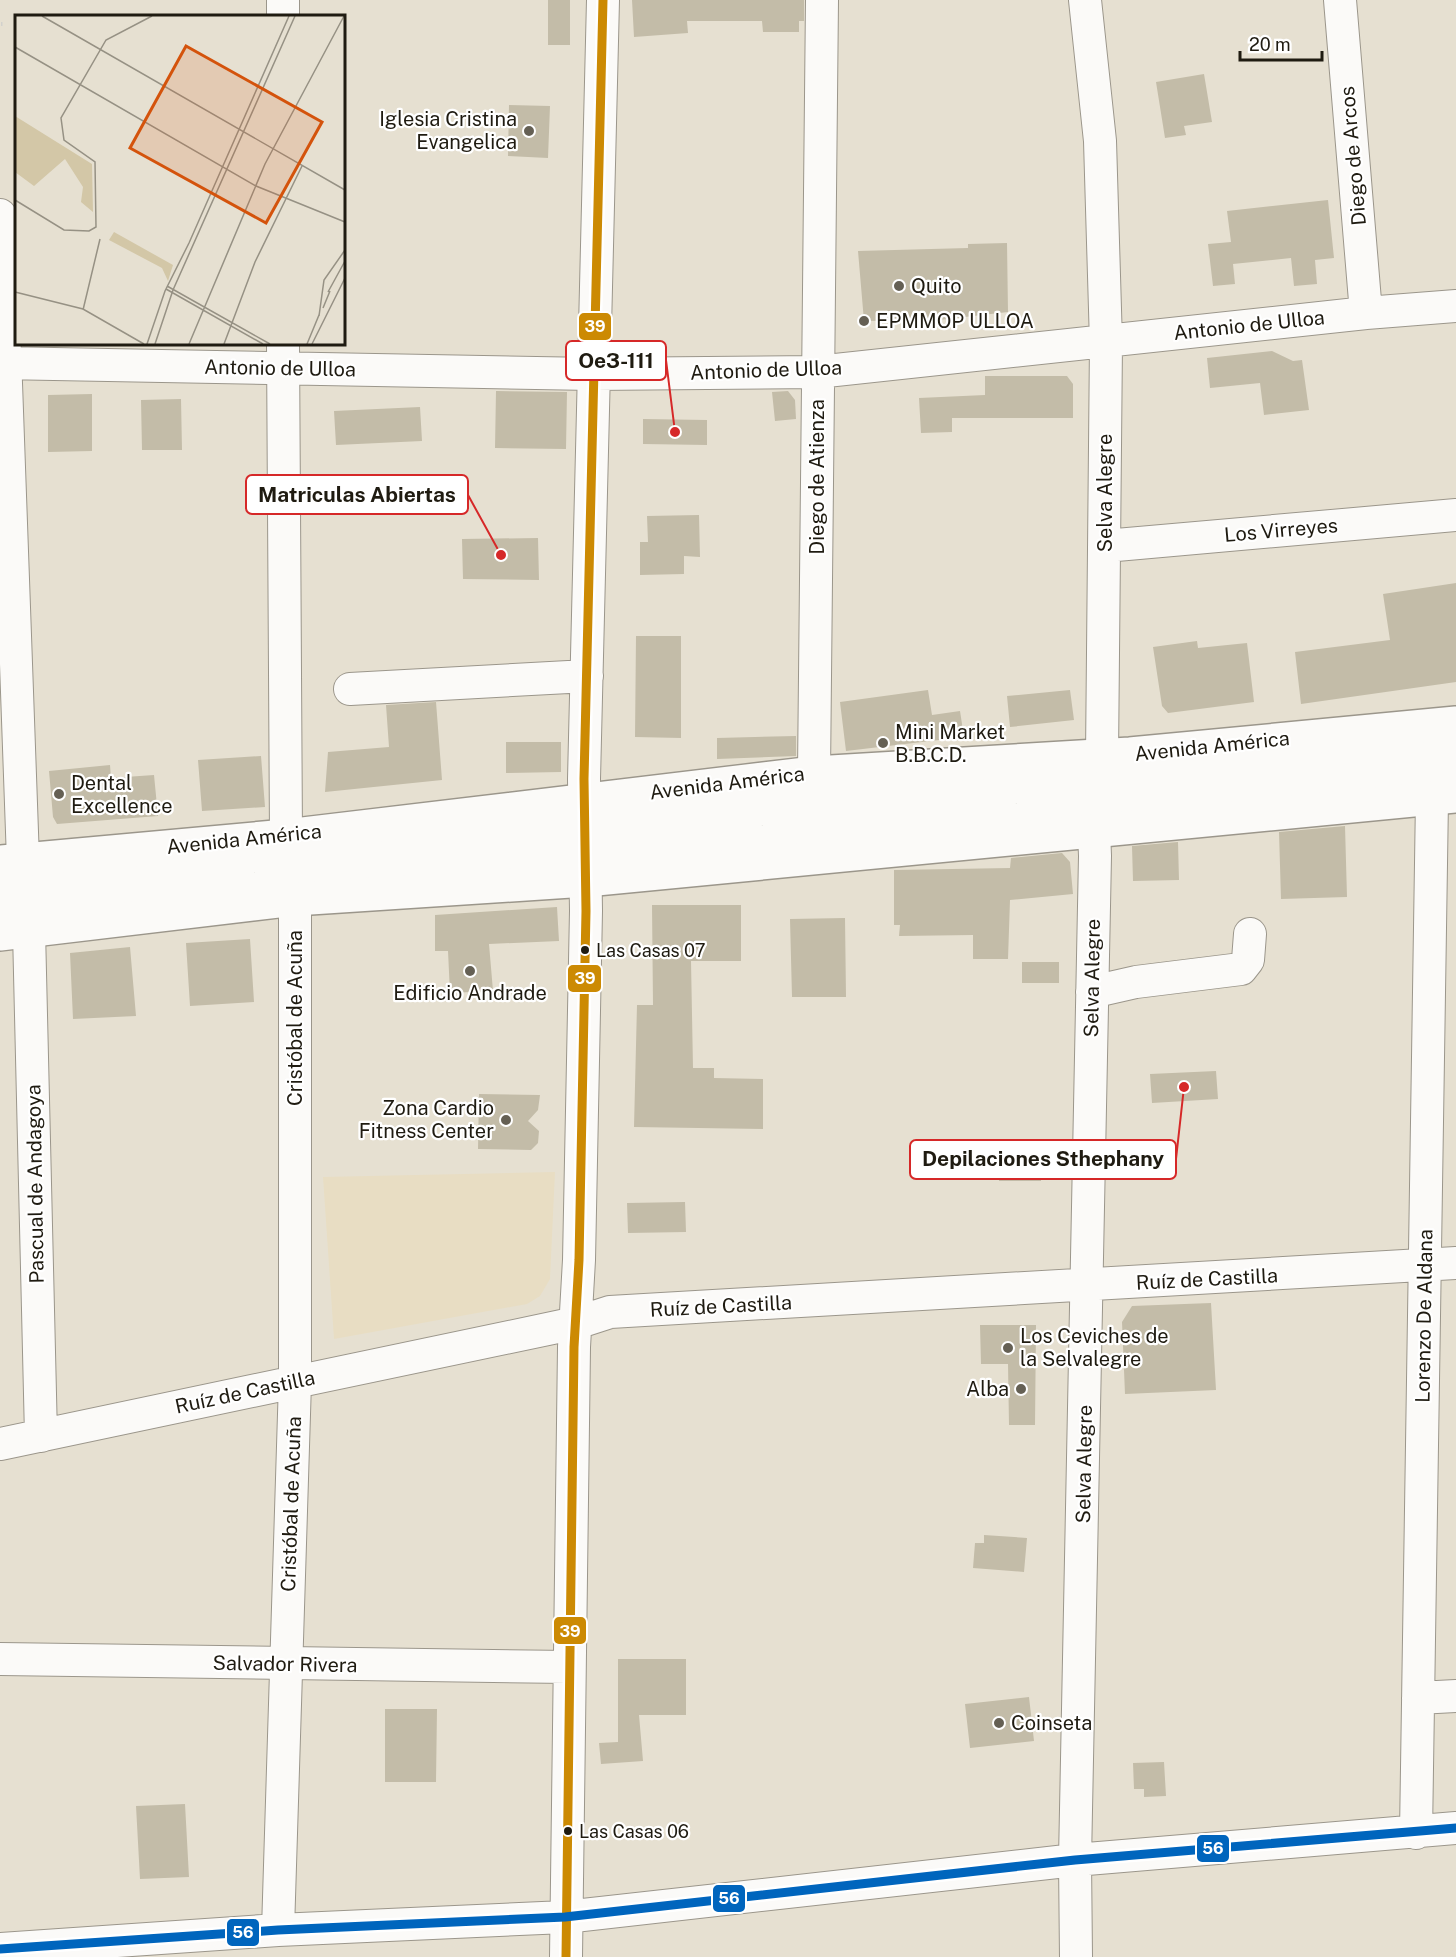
<svg xmlns="http://www.w3.org/2000/svg" width="1456" height="1957" font-family="'Public Sans',sans-serif">
<rect width="100%" height="100%" fill="#e6e0d1"/>
<!-- built -->
<path fill="#e8ddc3" d="M555,1172l-5,107 -10,17 -13,8 -193,35 -11,-162z"/>
<!-- building -->
<path fill="#c3bca8" d="M548,0h22v45h-22z
M632,0h172v21h-5v11h-36l-1,-11h-75l1,12 -54,4z
M1204,74l8,48 -28,4 2,9 -21,3 -9,-56z
M509,105l41,1 -2,52 -40,-2z
M1328,200l6,58 -19,2 2,24 -23,2 -3,-28 -58,6 2,20 -22,2 -5,-42 23,-2 -4,-31z
M1007,243l1,69 -69,8 -75,1 -6,-70 110,-3v-4z
M1272,351l21,10 9,-1 7,50 -45,5 -4,-32 -50,5 -3,-30z
M985,376h82l6,8v34h-121v14l-31,1 -2,-35 66,-3z
M496,391l71,1 -1,57 -71,-1z
M788,391l7,9 1,19 -21,2 -3,-29z
M92,394v57l-44,1v-57z
M181,399l1,51h-40l-1,-50z
M420,407l2,34 -86,4 -2,-34z
M643,419l64,1v25l-64,-1z
M699,515l1,42 -16,-1v18l-44,1v-33h8l-1,-26z
M538,538l1,42 -76,-1 -1,-40z
M1456,583v99l-155,22 -6,-52 95,-12 -7,-46z
M636,636h45v102l-46,-1z
M1197,641l1,7 49,-5 7,59 -86,11 -6,-7 -9,-59z
M928,690l4,25 28,-4 4,26 -118,14 -6,-49z
M1070,690l4,30 -64,7 -3,-31z
M436,702l6,78 -117,12 3,-40 61,-5 -3,-42z
M796,736v20l-79,3v-21z
M506,742h55v30l-55,1z
M261,756l4,51 -63,4 -4,-51z
M110,765l1,13 43,-3 4,41 -101,8 -4,-7 -4,-46z
M1345,826l2,71 -66,2 -2,-67z
M1178,842l1,38 -46,1 -1,-35z
M1062,853l8,9 3,32 -63,6 -2,59h-35v-24l-74,1 1,-11h-6v-55l116,-2 1,-10z
M652,905h89v56h-50l2,107h21v10l49,1v50l-129,-2 3,-122h16z
M557,907l2,34 -70,3 4,47 -43,2 -2,-42h-13v-36z
M845,918l1,79h-54l-2,-78z
M250,939l4,63 -64,4 -4,-63z
M130,947l6,69 -63,3 -3,-66z
M1022,962h37v21h-37z
M1216,1071l2,28 -66,4 -2,-29z
M479,1094l61,1 -2,15 -10,11 11,10 -1,12 -7,7 -53,-1z
M999,1144h42v37h-42z
M685,1202l1,30 -58,1 -1,-30z
M1211,1303l5,87 -91,4 -3,-72 10,-16z
M980,1325h56l-1,100h-26l-1,-61h-27z
M984,1535l43,3 -3,34 -51,-4 2,-25h9z
M618,1659h68v56h-47l4,46 -42,3 -2,-21 19,-1z
M1029,1697l5,44 -64,7 -5,-44z
M385,1709h52l-1,73h-51z
M1164,1762l2,34 -22,1v-8h-10l-1,-26z
M185,1804l4,73 -49,2 -4,-73z"/>
<g fill="none" stroke-linecap="round" stroke-linejoin="round">
<!-- minor casing -->
<g stroke="#9b968b" stroke-width="34">
<path id="minor" d="M1340,0l26,313
M283,16v-16
M0,215l23,645
M283,344l3,492
M0,363l592,11 225,-2 549,-59 90,-7
M1105,546l351,-31
M350,689l237,-13
M814,773l8,-773
M0,881l585,-57 546,-46 325,-32
M0,913l586,-61 870,-76
M29,931l12,505
M1092,992l44,-10 105,-13 7,-9 2,-26
M0,1444l576,-121 34,-11 846,-49
M0,1659l569,8
M1418,1698l38,-2
M1416,1833l16,-1034
M278,1930l17,-548v-483
M0,1949l278,-19 287,-13 510,-57 381,-32
M566,1957l8,-610 5,-87 7,-349 -2,-132 19,-779
M1076,1957l-1,-97 20,-1004 -1,-25 8,-75 4,-413 -6,-202 -15,-141"/>
</g>
<!-- major casing -->
<g stroke="#9b968b" stroke-width="36">
<path id="major" d="M0,862l286,-26 528,-63 316,-19 326,-31
M0,934l295,-35 291,-19 870,-84"/>
</g>
<!-- path -->
<path stroke="#d2d1cd" stroke-width="4" stroke-dasharray="1.5 4.5" stroke-linecap="butt" d="M1,24h2"/>
<!-- minor -->
<use href="#minor" stroke="#fbfaf8" stroke-width="32"/>
<!-- major -->
<use href="#major" stroke="#fbfaf8" stroke-width="33"/>
<!-- bus-1 casing -->
<g stroke="#fff" stroke-width="14">
<path id="bus-1" d="M566,1957l8,-610 5,-87 7,-349 -2,-132 19,-779"/>
</g>
<!-- bus-2 casing -->
<g stroke="#fff" stroke-width="14">
<path id="bus-2" d="M0,1949l278,-19 287,-13 510,-57 381,-32"/>
</g>
<!-- bus-1 -->
<use href="#bus-1" stroke="#cc8a03" stroke-width="9"/>
<!-- bus-2 -->
<use href="#bus-2" stroke="#0065bd" stroke-width="9"/>
</g>
<!-- markers -->
<g fill="#656054" stroke="#fff" stroke-width="2">
<circle cx="529" cy="131" r="6"/>
<circle cx="899" cy="286" r="6"/>
<circle cx="864" cy="321" r="6"/>
<circle cx="883" cy="743" r="6"/>
<circle cx="59" cy="794" r="6"/>
<circle cx="470" cy="971" r="6"/>
<circle cx="506" cy="1120" r="6"/>
<circle cx="1008" cy="1348" r="6"/>
<circle cx="1021" cy="1389" r="6"/>
<circle cx="999" cy="1723" r="6"/>
</g>
<g fill="#1f1b11" stroke="#fff" stroke-width="2">
<circle cx="585" cy="950" r="5"/>
<circle cx="568" cy="1831" r="5"/>
</g>
<g text-anchor="middle" stroke-width="4.5" stroke-linejoin="round" paint-order="stroke">
<!-- bus labels -->
<g font-size="18" fill="#1f1b11" stroke="#fff" text-anchor="start">
<text x="596" y="957">Las Casas 07</text>
<text x="579" y="1838">Las Casas 06</text>
</g>
<!-- poi labels -->
<g font-size="20" fill="#1f1b11" stroke="#fff" text-anchor="start">
<text x="517" y="126" text-anchor="end">Iglesia Cristina<tspan x="517" dy="23">Evangelica</tspan></text>
<text x="911" y="293">Quito</text>
<text x="876" y="328">EPMMOP ULLOA</text>
<text x="895" y="739">Mini Market<tspan x="895" dy="23">B.B.C.D.</tspan></text>
<text x="71" y="790">Dental<tspan x="71" dy="23">Excellence</tspan></text>
<text x="470" y="1000" text-anchor="middle">Edificio Andrade</text>
<text x="494" y="1115" text-anchor="end">Zona Cardio<tspan x="494" dy="23">Fitness Center</tspan></text>
<text x="1020" y="1343">Los Ceviches de<tspan x="1020" dy="23">la Selvalegre</tspan></text>
<text x="1009" y="1396" text-anchor="end">Alba</text>
<text x="1011" y="1730">Coinseta</text>
</g>
<!-- street labels -->
<g font-size="20" fill="#1f1b11" stroke="#fff">
<text transform="translate(1353 156) rotate(-95)" y="7">Diego de Arcos</text>
<text transform="translate(1249 325) rotate(-6)" y="7">Antonio de Ulloa</text>
<text transform="translate(280 368) rotate(1)" y="7">Antonio de Ulloa</text>
<text transform="translate(766 370) rotate(-2)" y="7">Antonio de Ulloa</text>
<text transform="translate(817 477) rotate(-90)" y="7">Diego de Atienza</text>
<text transform="translate(1105 493) rotate(-90)" y="7">Selva Alegre</text>
<text transform="translate(1281 530) rotate(-5)" y="7">Los Virreyes</text>
<text transform="translate(1212 746) rotate(-6)" y="7">Avenida América</text>
<text transform="translate(727 783) rotate(-7)" y="7">Avenida América</text>
<text transform="translate(244 839) rotate(-6)" y="7">Avenida América</text>
<text transform="translate(1092 978) rotate(-89)" y="7">Selva Alegre</text>
<text transform="translate(295 1018) rotate(-90)" y="7">Cristóbal de Acuña</text>
<text transform="translate(35 1184) rotate(-91)" y="7">Pascual de Andagoya</text>
<text transform="translate(1207 1279) rotate(-3)" y="7">Ruíz de Castilla</text>
<text transform="translate(721 1306) rotate(-3)" y="7">Ruíz de Castilla</text>
<text transform="translate(1424 1316) rotate(-89)" y="7">Lorenzo De Aldana</text>
<text transform="translate(245 1392) rotate(-12)" y="7">Ruíz de Castilla</text>
<text transform="translate(1084 1464) rotate(-89)" y="7">Selva Alegre</text>
<text transform="translate(291 1504) rotate(-88)" y="7">Cristóbal de Acuña</text>
<text transform="translate(285 1664) rotate(1)" y="7">Salvador Rivera</text>
</g>
</g>
<!-- overview -->
<g transform="translate(15 15)">
<rect width="330" height="330" fill="#e6e0d1"/>
<path d="M0,101l77,48 1,48 -12,-10 2,-15 -18,-28 -31,27 -19,-14zM99,217l59,33 -5,16 -6,-13 -53,-28z" fill="#d3c7a7"/>
<path fill="none" stroke="#969184" stroke-width="1.5" d="M27,1l303,174M0,32l241,139 89,36M0,185l49,30 25,1 7,-4 -1,-65 -31,-22 -3,-22 45,-78 46,-24M152,271l103,58M151,274l97,55M0,277l68,17 61,35M313,277l17,-31M308,293l7,-17M68,295l17,-71M304,301l5,-36 21,-30M132,329l18,-53 24,-48 100,-227M140,329l18,-54 122,-274M174,329l76,-180 79,-148M209,329l31,-82 47,-96M292,329l12,-29M297,329l33,-66"/>
<path fill="#d4530c" fill-opacity="0.15" stroke="#d4530c" stroke-width="3" d="M171,31l136,76 -56,101 -136,-75z"/>
<rect width="330" height="330" fill="none" stroke="#1f1b11" stroke-width="3"/>
</g>
<!-- callouts -->
<path fill="none" stroke="#d62828" stroke-width="2" d="M675 432L666 360M501 555L468 495M1184 1087L1176 1159"/>
<g fill="#d62828" stroke="#fff" stroke-width="2">
<circle cx="675" cy="432" r="6"/>
<circle cx="501" cy="555" r="6"/>
<circle cx="1184" cy="1087" r="6"/>
</g>
<g fill="#fff" stroke="#d62828" stroke-width="2">
<rect x="566" y="341" width="100" height="39" rx="6"/>
<rect x="246" y="475" width="222" height="39" rx="6"/>
<rect x="910" y="1140" width="266" height="39" rx="6"/>
</g>
<g font-size="21" text-anchor="middle" font-weight="bold" fill="#1f1b11">
<text x="616" y="368">Oe3-111</text>
<text x="357" y="502">Matriculas Abiertas</text>
<text x="1043" y="1166">Depilaciones Sthephany</text>
</g>
<g stroke="#fff" stroke-width="2">
<rect x="578" y="312" width="34" height="29" rx="6" fill="#cc8a03"/>
<rect x="567" y="964" width="35" height="29" rx="6" fill="#cc8a03"/>
<rect x="553" y="1616" width="34" height="29" rx="6" fill="#cc8a03"/>
<rect x="1196" y="1834" width="34" height="29" rx="6" fill="#0065bd"/>
<rect x="712" y="1884" width="34" height="29" rx="6" fill="#0065bd"/>
<rect x="226" y="1918" width="34" height="29" rx="6" fill="#0065bd"/>
</g>
<g font-size="16" text-anchor="middle" font-weight="bold" fill="#fff">
<text x="595" y="332">39</text>
<text x="585" y="984">39</text>
<text x="570" y="1637">39</text>
<text x="1213" y="1854">56</text>
<text x="729" y="1904">56</text>
<text x="243" y="1938">56</text>
</g>
<!-- scale -->
<path d="M1240 51v9h82v-9" fill="none" stroke="#1f1b11" stroke-width="3"/>
<text x="1249" y="51" font-size="18" fill="#1f1b11" stroke="#ffffff" stroke-width="4.5" paint-order="stroke">20 m</text>
</svg>
